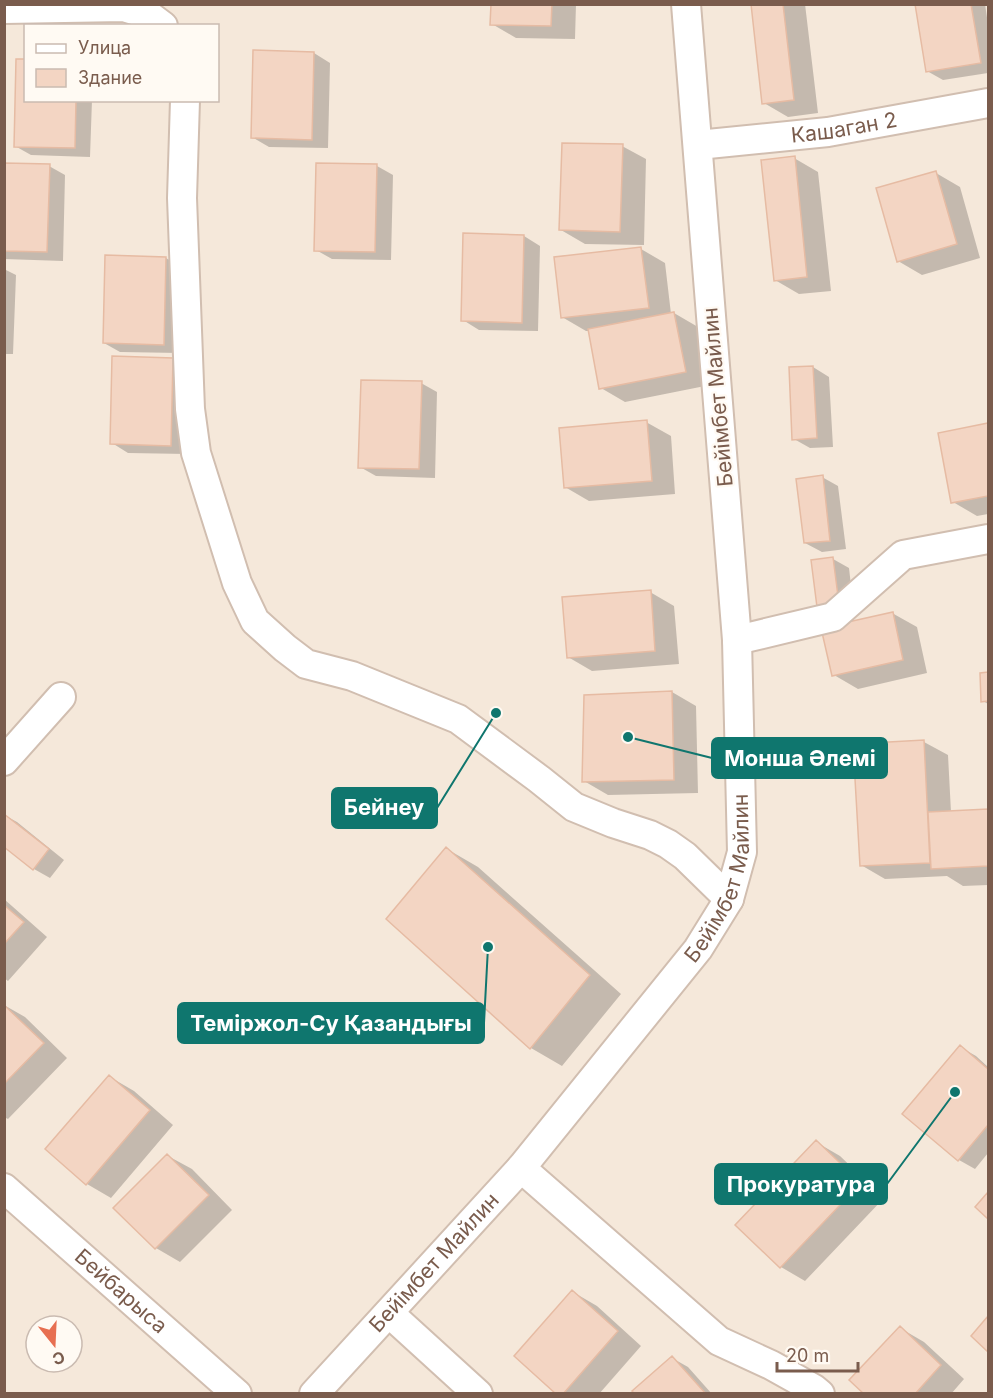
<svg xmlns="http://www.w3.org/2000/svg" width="993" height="1398" font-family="Inter,sans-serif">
<rect width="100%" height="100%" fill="#fdf6ec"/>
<!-- residential -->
<path fill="#f5e8da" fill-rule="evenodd" d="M5,5h983v1388h-983zM26,26h192v74h-192zM36,1326h36v36h-36z"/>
<!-- shadow -->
<path fill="#0003" d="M492,4h84l-1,35 -59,-1 -24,-14z
M752,4h53l13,109 -30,4 -24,-14z
M916,4h69l3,20v49l-45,7 -16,-9z
M255,52l59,1 16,10 -2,85 -59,-1 -17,-10z
M26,100h66l-2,57 -59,-2 -16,-9z
M622,146l24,13 -2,86 -59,-1 -24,-14z
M794,158l24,14 13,119 -32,3 -24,-14z
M4,165l45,1 16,9 -2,86 -59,-2z
M377,166l16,9 -2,85 -59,-1 -16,-9z
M936,173l24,14 20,71 -58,17 -24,-14z
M524,236l16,10 -2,85 -59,-1 -16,-10z
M641,249l24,14 6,51 3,-1 24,14 12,58 -85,17 -24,-14 -11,-57h-4l-24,-14z
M166,258l16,10 -2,85 -60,-1 -16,-9z
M4,269l12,6 -3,79h-9z
M114,358l59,1 16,10 -2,85 -59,-1 -16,-10z
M813,367l16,10 4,70 -23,1 -16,-9 -4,-70z
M421,383l16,9 -2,86 -59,-2 -16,-9z
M646,422l25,14 4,58 -86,7 -24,-14z
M988,424v90l-11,2 -24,-14 -13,-68z
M822,477l16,9 8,63 -24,3 -17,-9z
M833,559l16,9 5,44 -19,3z
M650,592l24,14 5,58 -87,7 -24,-14z
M892,613l25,14 10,46 -69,16 -24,-14z
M982,674h6v30l-5,-3z
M672,692l24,14 2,87 -90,2 -24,-14z
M924,742l24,13 3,57 37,-2v75l-25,1 -16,-10 -62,3 -24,-14z
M4,815l13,7 47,38 -14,18 -16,-9z
M447,849l31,18 143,127 -59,72 -31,-18z
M4,899l43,38 -39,44 -4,-3z
M4,1005l21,12 42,41 -59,61 -4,-2z
M960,1047l16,9 12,11v86l-13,16 -16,-9z
M110,1077l24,14 39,34 -62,73 -24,-14z
M816,1142l24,14 44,42 -79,83 -24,-14z
M168,1156l24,13 40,41 -52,52 -24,-14z
M573,1292l24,14 44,40 -42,48h-41z
M900,1328l24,14 40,37 -13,15h-85z
M672,1358l16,9 24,27h-75z"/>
<!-- building -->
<path fill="#f3d5c3" stroke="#e6bba3" stroke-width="1.5" d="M491,4h61l-1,22 -61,-1z
M751,4h32l11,96 -32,4z
M915,4h56l10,59 -55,9z
M253,50l61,2 -2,88 -61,-2z
M16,59h10v41h50l-1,48 -61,-1z
M562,143l61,1 -3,88 -61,-2z
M795,156l12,121 -33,4 -13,-121z
M4,163l46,1 -3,88 -43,-1z
M316,163l61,1 -2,88 -61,-1z
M936,171l21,73 -60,18 -21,-74z
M463,233l61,2 -2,88 -61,-2z
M641,247l8,61 -88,10 -7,-61z
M105,255l61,2 -2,88 -61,-2z
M674,312l12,60 -87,17 -11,-60z
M112,356l61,2 -2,88 -61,-2z
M813,366l4,72 -25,2 -3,-73z
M361,380l61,1 -3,88 -61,-1z
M647,420l5,61 -88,7 -5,-60z
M988,423v73l-37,7 -13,-70z
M823,475l7,66 -26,2 -8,-64z
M833,557l6,47 -22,3 -6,-47z
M651,590l4,61 -88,7 -5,-61z
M893,612l10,48 -71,16 -11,-48z
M988,672v29l-7,1 -1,-29z
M672,691l2,89 -92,2 2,-87z
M924,740l6,123 -70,3 -7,-122z
M988,809v57l-57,3 -3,-57z
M4,814l45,35 -16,21 -29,-23z
M446,847l144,128 -60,74 -144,-130z
M4,905l20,17 -20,22z
M4,1005l40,38 -40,41z
M960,1045l28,24v56l-30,36 -56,-47z
M109,1075l41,35 -64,75 -41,-36z
M816,1140l45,43 -81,85 -45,-43z
M167,1154l42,41 -54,54 -42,-41z
M988,1192v27l-13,-12z
M572,1290l46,41 -55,63h-7l-42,-38z
M988,1316v36l-17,-16z
M900,1326l41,39 -26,29h-51l-15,-14z
M672,1356l34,38h-71l-3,-3z"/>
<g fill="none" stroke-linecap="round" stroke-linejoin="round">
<!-- minor casing -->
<g stroke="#d1beb0" stroke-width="32">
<g id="minor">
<path d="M4,9l120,-2 23,7 16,12"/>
<path d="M185,100l-3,98 8,211 6,44 41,130 18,38 30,27 21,16 46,12 106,43 81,60 35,28 39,16 37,12 18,9 17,12 44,43"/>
<path id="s1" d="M698,145l130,-13 160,-29"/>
<path d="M737,640l96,-23 70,-62 85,-16"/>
<path d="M4,761l57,-64"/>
<path d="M521,1168l198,173 52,24 43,24 6,5"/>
<path id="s2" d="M4,1188l233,206"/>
<path d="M389,1313l89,81"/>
<path id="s3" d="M314,1394l207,-226 177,-219 31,-50 13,-47 -5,-212 -51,-636"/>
</g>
</g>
<!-- minor -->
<use href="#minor" stroke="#fff" stroke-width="28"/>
</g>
<g text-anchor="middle" stroke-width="4.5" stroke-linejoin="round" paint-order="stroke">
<!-- street labels -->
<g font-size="21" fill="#7a5c4d" stroke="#fffaf3">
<text dy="7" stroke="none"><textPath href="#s1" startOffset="147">Кашаган 2</textPath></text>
<text transform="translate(718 397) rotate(-95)" y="7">Бейімбет Майлин</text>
<text dy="7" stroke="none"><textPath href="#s3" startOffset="664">Бейімбет Майлин</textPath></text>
<text dy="7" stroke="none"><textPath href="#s3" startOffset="178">Бейімбет Майлин</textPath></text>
<text dy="7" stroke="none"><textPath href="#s2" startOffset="156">Бейбарыса</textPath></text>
</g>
</g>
<!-- callouts -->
<path fill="none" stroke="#0f766e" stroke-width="2" d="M628 737L712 758M496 713L437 808M488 947L484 1023M955 1092L887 1184"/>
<g fill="#0f766e" stroke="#fffaf3" stroke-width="2">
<circle cx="628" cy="737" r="6"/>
<circle cx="496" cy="713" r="6"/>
<circle cx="488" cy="947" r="6"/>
<circle cx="955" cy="1092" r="6"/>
</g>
<g fill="#0f766e" stroke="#0f766e" stroke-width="2">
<rect x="712" y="738" width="175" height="40" rx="6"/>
<rect x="332" y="788" width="105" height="40" rx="6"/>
<rect x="178" y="1003" width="306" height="40" rx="6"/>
<rect x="715" y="1164" width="172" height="40" rx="6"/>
</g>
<g font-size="22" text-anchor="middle" font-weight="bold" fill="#fff">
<text x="800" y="766">Монша Әлемі</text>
<text x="384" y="815">Бейнеу</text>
<text x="331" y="1031">Теміржол-Су Қазандығы</text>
<text x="801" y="1192">Прокуратура</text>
</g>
<!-- border -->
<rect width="993" height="1398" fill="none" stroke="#7a5c4d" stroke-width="12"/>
<!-- legend -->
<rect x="24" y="24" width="195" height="78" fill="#fffaf3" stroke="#cabbb1" stroke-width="1.5"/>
<rect x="36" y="44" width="30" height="9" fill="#ffffff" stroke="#cabbb1" stroke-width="1.5"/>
<text x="78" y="54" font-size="18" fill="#7a5c4d">Улица</text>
<rect x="36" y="69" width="30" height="18" fill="#f3d5c3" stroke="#cabbb1" stroke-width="1.5"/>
<text x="78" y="84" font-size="18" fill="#7a5c4d">Здание</text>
<!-- north arrow -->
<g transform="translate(54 1344) rotate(162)"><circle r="28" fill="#fffaf3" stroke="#cabbb1" stroke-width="1.5"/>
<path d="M0-4.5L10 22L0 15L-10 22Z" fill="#e76f51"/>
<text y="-9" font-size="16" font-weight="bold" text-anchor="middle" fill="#7a5c4d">С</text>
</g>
<!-- scale -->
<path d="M777 1362v9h81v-9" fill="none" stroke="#7a5c4d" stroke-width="3"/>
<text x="786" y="1362" font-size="18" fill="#7a5c4d" stroke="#fffaf3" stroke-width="4.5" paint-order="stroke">20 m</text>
</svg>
